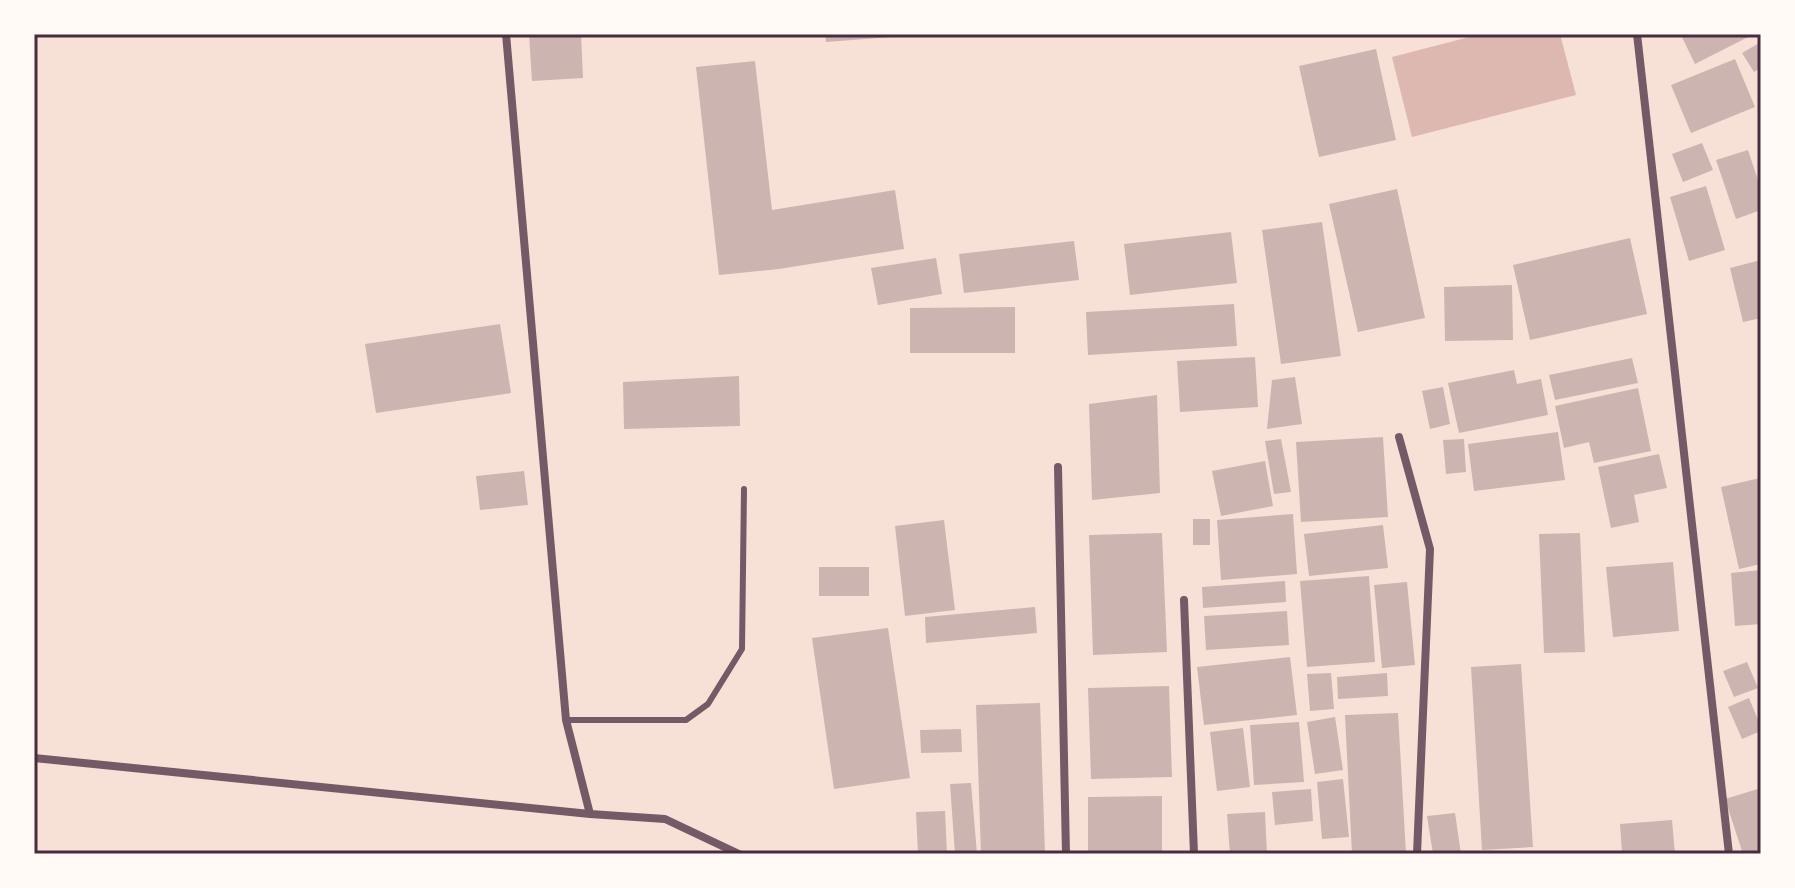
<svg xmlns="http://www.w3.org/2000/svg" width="1795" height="888" font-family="'Space Grotesk',sans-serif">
<rect width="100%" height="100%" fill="#f7e1d7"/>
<!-- water -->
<path fill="#dcb8b0" d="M1481,34h79l16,61 -164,42 -20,-80z"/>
<!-- building -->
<path fill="#ccb4b1" d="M529,34h52l2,44 -51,3z
M825,34h67v3l-66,5z
M1688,34h66l-59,30 -13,-27z
M1761,42v26l-7,4 -12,-19z
M1376,49l20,91 -77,17 -20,-91z
M1735,59l20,48 -64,26 -20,-48z
M755,61l17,149 123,-20 9,59 -125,20 -60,6 -23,-208z
M1702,143l11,27 -30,12 -11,-28z
M1748,150l13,39v21l-25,9 -20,-59z
M1706,186l19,64 -36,11 -19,-64z
M1397,189l28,129 -67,14 -29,-128z
M1322,222l19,134 -60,8 -19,-134z
M1231,232l6,51 -107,12 -6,-51z
M1630,238l17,76 -117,26 -17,-75z
M1074,241l5,39 -115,13 -5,-39z
M936,258l6,36 -64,11 -7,-37z
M1761,260v58l-18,4 -13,-54z
M1512,285l1,55 -68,1 -1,-54z
M1234,304l3,42 -149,9 -2,-43z
M1015,307v46h-105v-45z
M500,324l11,69 -135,20 -11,-69z
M1255,357l3,50 -78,5 -3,-51z
M1632,358l6,25 -83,17 -6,-25z
M1514,370l3,14 24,-5 7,36 -89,18 -11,-50z
M739,376l1,50 -116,3 -1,-47z
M1295,377l7,47 -35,5 5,-49z
M1443,387l7,37 -20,5 -8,-38z
M1638,388l13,63 -57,12 -5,-21 -25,6 -9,-42z
M1157,395l3,98 -68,7 -3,-96z
M1558,432l7,48 -91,11 -6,-47z
M1383,437l5,80 -87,5 -5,-80z
M1281,439l10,53 -17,2 -9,-53z
M1464,439l2,33 -20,2 -3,-34z
M1659,454l8,34 -33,7 5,27 -28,6 -13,-61z
M1265,461l8,45 -52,10 -9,-45z
M524,471l4,34 -48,5 -4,-34z
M1760,478l1,86 -22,5 -18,-82z
M1293,514l4,60 -76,6 -4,-60z
M1193,519h17v26h-17z
M944,520l11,90 -50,6 -10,-90z
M1383,525l5,43 -79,8 -5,-42z
M1162,533l5,119 -74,3 -4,-120z
M1580,533l5,119 -41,1 -5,-119z
M1673,562l6,69 -66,6 -7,-70z
M819,567h50v29h-50z
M1761,570v54l-26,2 -4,-53z
M1369,576l6,86 -68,5 -7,-86z
M1285,581l1,21 -83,6 -1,-21z
M1407,582l8,83 -33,3 -8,-83z
M1035,607l2,26 -111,10 -1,-26z
M1287,611l2,34 -83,5 -2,-34z
M888,628l22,150 -76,11 -22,-151z
M1290,657l7,58 -93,10 -7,-58z
M1747,662l11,26 -24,9 -11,-26z
M1521,664l12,183 -51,3 -11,-183z
M1331,673l3,36 -24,2 -3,-37z
M1387,673l1,23 -50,3 -1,-22z
M1169,686l3,91 -81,2 -3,-91z
M1749,698l12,29v4l-19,8 -14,-32z
M1040,703l5,151h-64l-5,-149z
M1398,713l8,141h-54l-7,-139z
M1335,717l8,53 -28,4 -8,-52z
M1299,722l5,60 -50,3 -4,-60z
M1243,728l7,59 -33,4 -7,-59z
M961,729l1,23 -41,1 -1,-23z
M1343,779l6,58 -27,2 -5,-57z
M971,783l6,71h-22l-5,-70z
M1761,788v66h-18l-18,-55z
M1311,789l2,32 -38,4 -3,-33z
M1162,796v58h-74v-57z
M945,811l2,43h-29l-2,-42z
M1265,812l2,42h-37l-3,-40z
M1455,813l6,41h-28l-6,-38z
M1672,820l3,34h-53l-2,-30z"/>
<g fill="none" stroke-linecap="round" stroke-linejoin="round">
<!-- service -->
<path stroke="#755966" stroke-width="6" d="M566,720h120l22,-16 34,-55 2,-160"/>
<!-- minor -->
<path stroke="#755966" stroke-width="8" d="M506,34l60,686 24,94
M1637,34l92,820
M1399,437l31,112 -13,305
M1058,467l8,387
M1184,600l10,254
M34,758l556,56 75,5 74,35"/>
</g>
<!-- border -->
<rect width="1795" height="888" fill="none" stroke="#fffaf5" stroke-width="72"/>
<rect x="36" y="36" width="1723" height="816" fill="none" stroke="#4a2c40" stroke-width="3"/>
</svg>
